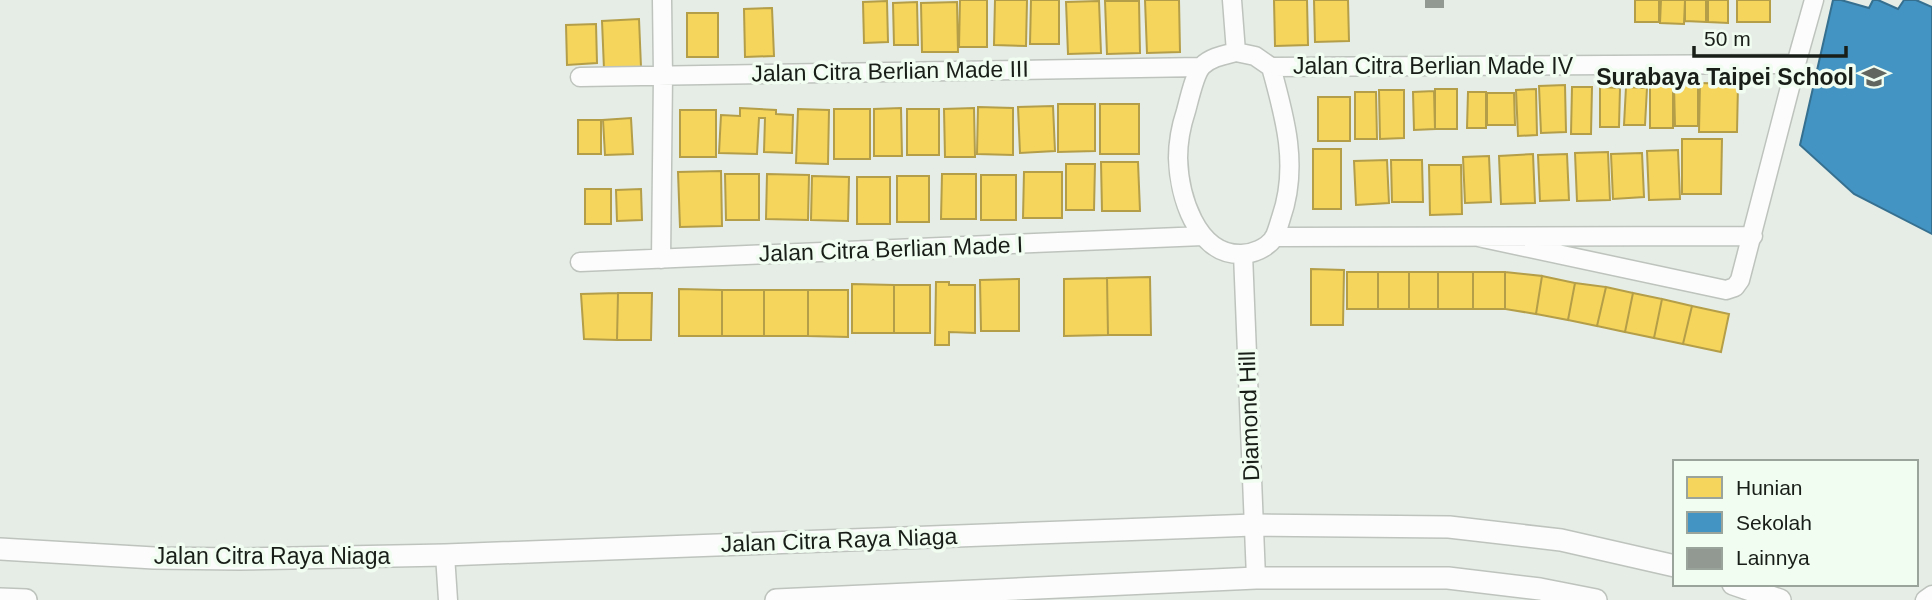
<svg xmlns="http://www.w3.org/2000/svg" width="1932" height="600" font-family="Helvetica,sans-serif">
<rect width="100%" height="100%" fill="#e6ede6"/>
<!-- homes -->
<path fill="#f6d55c" stroke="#b49e48" stroke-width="2" d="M960,0h27v47h-28z
M995,0h32l-1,46 -32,-1z
M1031,0h28v44h-29z
M1145,0h34l1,52 -33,1z
M1274,0h33l1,45 -33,1z
M1314,0h34l1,41 -34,1z
M1635,0h24v22h-24z
M1661,0h24l-1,24 -24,-1z
M1685,0h21v22l-21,-1z
M1708,0h20v23l-20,-1z
M1737,0h33v22h-33z
M887,1l1,41 -24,1 -1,-41z
M1099,1l2,52 -33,1 -2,-52z
M1105,1h34l1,52 -33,1z
M917,2l1,43h-24l-1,-42z
M957,2l1,50h-36l-1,-49z
M772,8l2,48 -29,1 -1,-48z
M687,13h31v44h-31z
M639,19l2,48 -37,2 -2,-48z
M596,24l1,39 -30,2 -1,-40z
M1700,83l38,1 -1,48h-38z
M1565,85l1,47 -25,1 -2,-47z
M1650,85h23v43h-23z
M1674,85h24v41h-23z
M1572,87h20l-1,47h-20z
M1600,87l20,1 -1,39h-19z
M1626,87l21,1 -2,37h-21z
M1435,89h22v40h-22z
M1536,89l1,46 -19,1 -2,-46z
M1379,90h25v48l-24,1z
M1434,91l1,38 -21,1 -1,-38z
M1355,92h21l1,47h-22z
M1468,92h18v36h-19z
M1487,93h27l1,32h-28z
M1318,97h32v44h-32z
M1058,104h37v47l-37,1z
M1100,104h39v50h-39z
M1053,106l2,45 -35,2 -2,-46z
M978,107l35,1v47l-36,-1z
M740,108l36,2v4l17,1 -1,38 -28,-1 1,-34h-6l-2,36 -38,-1 2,-38 19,1z
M901,108l1,48h-28v-47z
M974,108l1,49h-30l-1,-48z
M798,109l31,1 -1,54 -32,-1z
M834,109h36v50h-36z
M907,109h32v46h-32z
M680,110h36v47h-36z
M631,118l2,36 -28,1 -2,-35z
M578,120h23v34h-23z
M1682,139h40l-1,55h-39z
M1313,149h28v60h-28z
M1678,150l2,49 -31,1 -2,-49z
M1608,152l2,48 -33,1 -2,-48z
M1642,153l2,44 -31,2 -2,-45z
M1533,154l2,49 -34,1 -2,-48z
M1567,154l2,46 -29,1 -2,-46z
M1489,156l2,46 -26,1 -2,-46z
M1387,160l2,43 -33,2 -2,-44z
M1391,160h31l1,42h-31z
M1101,162h37l2,49h-38z
M1066,164h29l-1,46h-28z
M1429,165h32l1,49 -32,1z
M721,171l1,55 -42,1 -2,-55z
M1024,172h38v46h-39z
M725,174h34v46h-33z
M767,174l42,1 -1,45 -42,-1z
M942,174h34v45h-35z
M981,175h35v45h-35z
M812,176l37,1 -1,44 -37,-1z
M897,176h32v46h-32z
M857,177h33v47h-33z
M585,189h26v35h-26z
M641,189l1,31 -25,1 -1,-31z
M1311,269l33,1 -1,55h-32z
M1347,272h31v37h-31z
M1378,272h31v37h-31z
M1409,272h29v37h-29z
M1438,272h35v37h-35z
M1473,272h32v37h-32z
M1505,272l37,4 -6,38 -31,-5z
M1542,276l33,7 -7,37 -32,-6z
M1150,277l1,58h-43l-1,-57z
M1107,278l1,57 -44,1v-57z
M1019,279v52h-38l-1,-51z
M936,282h13v3h26v48l-26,-1v13h-14z
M1575,283l31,4 -9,39 -29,-6z
M852,284l42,1v48h-42z
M894,285h36v48h-36z
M1606,287l27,6 -8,39 -28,-6z
M679,289l43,1v46h-43z
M722,290h42v46h-42z
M764,290h44v46h-44z
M808,290h40v47l-40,-1z
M618,293h34l-1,47h-34z
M618,293l-1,47 -33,-1 -3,-45z
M1633,293l29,6 -8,39 -29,-6z
M1662,299l30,7 -9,38 -29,-6z
M1692,306l37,8 -8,38 -38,-8z"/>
<!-- schools -->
<path fill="#4393c3" stroke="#367090" stroke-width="2" d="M1833,0h8l28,8 4,-8h5l20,9 6,-9h12l16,7v227l-78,-40 -54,-49z"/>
<!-- building -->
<path fill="#929892" d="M1425,0h19v8h-19z"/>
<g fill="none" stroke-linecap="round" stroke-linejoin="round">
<!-- minor casing -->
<g stroke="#bec3be" stroke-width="21">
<path id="minor" d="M1232,0l4,52
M1236,52l19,4 16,11c14,50 28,100 10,151 -2,6 -4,14 -7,20 -7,10 -21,16 -33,16 -45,1 -62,-59 -63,-96 0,-16 3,-32 8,-47 3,-11 9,-38 16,-45 9,-9 22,-11 34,-14z
M1271,67l525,-3
M580,77l621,-10
M1274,237l479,-1
M1478,237l248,53 9,-3 5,-7 56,-216 18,-64
M1243,254l13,324
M661,259l2,-184 -1,-75
M580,262l623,-26
M445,555l3,45
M1925,600l7,-5"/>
</g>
<!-- tertiary casing -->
<g stroke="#bec3be" stroke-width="24">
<path id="tertiary" d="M0,549l154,9 85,1 206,-4 809,-30 195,2 112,13 114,26
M1733,584l47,16
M0,599l26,1
M776,600l480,-22h192l92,11 56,11"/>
</g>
<!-- minor -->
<use href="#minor" stroke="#fbfcfb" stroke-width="18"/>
<!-- tertiary -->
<use href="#tertiary" stroke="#fbfcfb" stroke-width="21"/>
</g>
<!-- icons -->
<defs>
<g id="school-bare" transform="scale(1.89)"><path d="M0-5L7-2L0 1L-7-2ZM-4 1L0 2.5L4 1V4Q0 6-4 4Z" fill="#616661" stroke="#f0fdf0" stroke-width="2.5" paint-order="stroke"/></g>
</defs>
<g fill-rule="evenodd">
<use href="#school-bare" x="1874" y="77"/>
</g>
<g text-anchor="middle" stroke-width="7" stroke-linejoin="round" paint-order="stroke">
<!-- street labels -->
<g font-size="23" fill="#191e19" stroke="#f0fdf0">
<text x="1433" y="74">Jalan Citra Berlian Made IV</text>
<text transform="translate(890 71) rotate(-1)" y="8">Jalan Citra Berlian Made III</text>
<text transform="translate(891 249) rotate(-2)" y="8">Jalan Citra Berlian Made I</text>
<text transform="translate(1249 416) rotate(-92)" y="8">Diamond Hill</text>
<text transform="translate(839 540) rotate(-2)" y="8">Jalan Citra Raya Niaga</text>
<text x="272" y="564">Jalan Citra Raya Niaga</text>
</g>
<!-- poi labels -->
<g font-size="23" font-weight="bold" fill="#191e19" stroke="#f0fdf0" text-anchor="end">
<text x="1854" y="85">Surabaya Taipei School</text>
</g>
</g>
<!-- legend -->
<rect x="1673" y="460" width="245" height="126" fill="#f0fdf0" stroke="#9aa49a" stroke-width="2"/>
<rect x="1687" y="477" width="35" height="21" fill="#f6d55c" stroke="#9aa49a" stroke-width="2"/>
<text x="1736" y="495" font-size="21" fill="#191e19">Hunian</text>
<rect x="1687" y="512" width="35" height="21" fill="#4393c3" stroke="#9aa49a" stroke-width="2"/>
<text x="1736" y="530" font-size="21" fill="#191e19">Sekolah</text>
<rect x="1687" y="548" width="35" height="21" fill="#929892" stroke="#9aa49a" stroke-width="2"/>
<text x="1736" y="565" font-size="21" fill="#191e19">Lainnya</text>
<!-- scale -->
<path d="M1694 46v10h152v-10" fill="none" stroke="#191e19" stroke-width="3.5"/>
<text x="1704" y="46" font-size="21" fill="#191e19" stroke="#f0fdf0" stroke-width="5" paint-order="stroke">50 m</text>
</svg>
